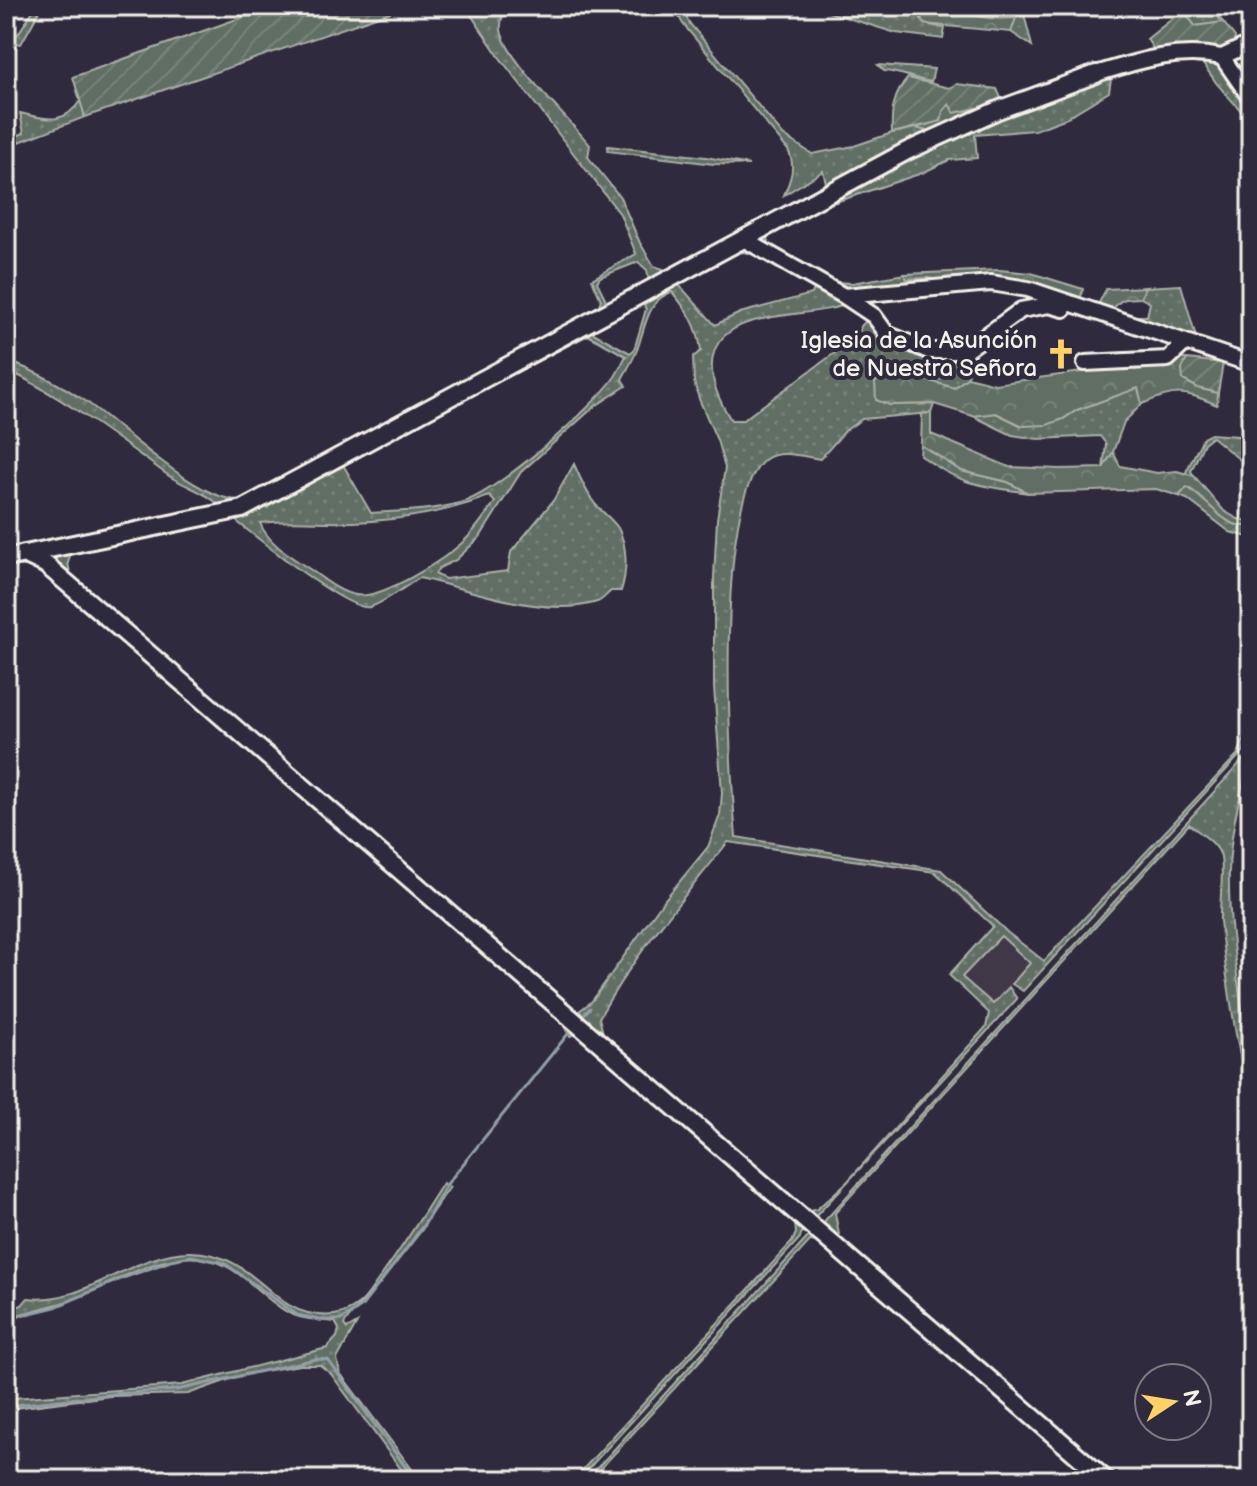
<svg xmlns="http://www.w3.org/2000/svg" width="1257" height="1486" font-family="'Balsamiq Sans',sans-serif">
<defs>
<pattern id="grass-dots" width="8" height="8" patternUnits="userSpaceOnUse" patternTransform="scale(2)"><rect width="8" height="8" fill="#606e64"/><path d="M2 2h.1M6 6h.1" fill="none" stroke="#77837a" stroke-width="1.8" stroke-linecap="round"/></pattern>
<pattern id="forest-crowns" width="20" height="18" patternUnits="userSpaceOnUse" patternTransform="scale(2)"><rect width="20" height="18" fill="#606e64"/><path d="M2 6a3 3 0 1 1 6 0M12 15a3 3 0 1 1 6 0" fill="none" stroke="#77837a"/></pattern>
<pattern id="garden-furrows" width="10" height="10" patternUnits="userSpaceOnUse" patternTransform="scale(2)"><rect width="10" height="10" fill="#606e64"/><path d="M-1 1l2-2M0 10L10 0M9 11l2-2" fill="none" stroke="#77837a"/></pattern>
</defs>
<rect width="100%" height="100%" fill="#2f2a3d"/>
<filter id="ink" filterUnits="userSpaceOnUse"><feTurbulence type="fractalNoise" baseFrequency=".0125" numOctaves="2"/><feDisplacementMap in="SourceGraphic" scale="16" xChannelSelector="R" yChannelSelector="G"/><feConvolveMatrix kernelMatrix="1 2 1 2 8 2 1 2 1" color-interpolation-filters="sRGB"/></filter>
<g filter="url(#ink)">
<!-- built -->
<path fill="#413746" d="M1000,936l31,27 -38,41 -31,-27z"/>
<!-- grass -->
<path fill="url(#grass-dots)" stroke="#aab0a6" stroke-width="2" fill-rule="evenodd" d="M36,6h10l-7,6 -18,32 -15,-3v-6l12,-1z
M465,6h43c-5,7 -8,15 -7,24 4,28 69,90 89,115l-2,12 32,40 20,46 14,23 12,4 23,-8 137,-79 -3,-12 -39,24c7,-16 12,-29 4,-45l-105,-126 -10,-18h7l10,18 93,111 29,19 42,-8 38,-13 24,-5 25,2 -291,158 -3,-18 -9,-8 -38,15 -3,5 11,22 -371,201 -22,4 3,-5c-14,-13 -34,-18 -49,-28 -54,-39 -103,-77 -163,-107v-9c26,10 54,24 78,40 34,23 121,109 161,99l352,-190 4,-9 -9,-21 44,-25 -16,-40 -120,-156z
M809,6h106l9,18 21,4 -2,11 -47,-6z
M961,6h61l10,40 -21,-14 4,-14c-17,1 -42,2 -54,-12z
M1187,6h22l14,16 -28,4 -12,-16z
M1202,56l17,6 32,43v17l-34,-38 -14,-20c-32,-6 -62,6 -92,15l-2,13 -45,27 -29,11 -60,5 2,23 -28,2 -27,13 -110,37 -46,26 4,9 65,37 17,1 52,-9 3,5 20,-1 15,3 -70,11 -34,-3 -80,-50v-3l223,-115 93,-29 37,-20z
M878,65l56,4 -3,13c-16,-3 -32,-10 -47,-11z
M81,100l4,17 -79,30v-7l18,-7 -4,-20c27,6 43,13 61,-13z
M608,146l98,11 43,8 -35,-1 -107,-13z
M750,248l100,55c-38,17 -126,3 -137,53 -5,22 6,45 18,64h12l115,-84 3,-10 8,-8c36,23 56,44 102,38l-3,21 -14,11 -34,-10 -30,27 44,-1 -3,9 -69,6 -16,11 -26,29c-15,-2 -41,-10 -54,0 -53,39 -36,311 -30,378l205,33 67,63 36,28 194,-207 13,-31v20l-228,248 -11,-7 18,-21 -29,-27 -39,41 31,27 16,-17 8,12 -203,219 -758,-652 -1,-12 157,-35 374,-190 44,24 4,-3 12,-41 -4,-8 97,-52zM743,252l20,4 52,31 -3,7 -72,19 -25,12 -36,-40c19,-14 41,-29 64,-33zM672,292c16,19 26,33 29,59l-8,6 1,25 5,17 18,41 8,28 -8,51 -3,58v110l8,106 -2,22 -12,32 -47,57 -69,97 -14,11 -507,-434 -3,-15 3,-12 151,-31h13c20,16 113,93 135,87 14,-4 36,-21 49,-29 51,11 126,41 178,24 5,-1 9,-7 14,-11h10c6,-19 7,-45 -3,-63 -6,-9 -16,-16 -23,-24 -9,-12 -15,-26 -21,-40l-21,37 -42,51 -3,19 -63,8 -10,-5 4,-6 17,-8 24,-23 41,-65 73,-65 32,-21 -4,-7c5,-9 11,-19 15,-29 8,-21 10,-51 35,-58zM588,335l38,21c-4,7 -7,15 -12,22 -22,31 -115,112 -151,124 -29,9 -62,9 -92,11l-29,-50zM489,496l6,6c-10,13 -19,28 -31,39 -18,18 -83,59 -108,54 -18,-3 -33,-17 -48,-27 -17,-11 -40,-25 -48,-45 31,-4 63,0 94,-1 47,-2 92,-9 135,-26zM728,842l207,30 58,54 -44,49 40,38 -3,14 -139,155 -30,27 -7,2 -206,-174 -5,-19c36,-65 84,-119 129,-176z
M1181,285l15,52 -6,3 -78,-28 2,-3 20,7h13l3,-13 -9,-5 4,-11z
M1138,387l4,17 -18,18 -11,30 -10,16 3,-24 -6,-8 -62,3 -26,-4 -39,-19 23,-3 26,13 41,-7 14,-9z
M1211,434l40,3v32l-39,-32 -8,6 -13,28 3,5 -9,-2 18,-36z
M921,445l40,26 47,11 20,11c-49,-8 -66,-7 -108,-38z
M1187,487c20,11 39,45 64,38v13l-21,-6 -43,-33 -8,-3z
M16,559l29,11 758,658 -3,10 -222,242h-5l219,-238 4,-9 -1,-9 -220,-190 -5,2 -4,-6 -1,-7 -519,-446 -18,-11h-22v-5z
M1251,751c0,12 -5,19 -7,30 -8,29 -14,60 -15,90 -2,81 22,158 22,238 -14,-62 -24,-124 -31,-188 -1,-16 5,-55 0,-67 -5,-13 -21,-21 -31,-30l-354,389 5,27 279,240h-6l-293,-254z
M443,1183l7,4c-23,32 -45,65 -70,96 -10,12 -30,30 -36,42l3,4 10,-6 -20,36 3,14 80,107h-11l-78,-106 -11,-9h-20l-55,9 -57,20 -78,2 -104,13v-9l7,-2 169,-13 145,-37 10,-11 2,-8 -4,-7c-16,-2 -33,-2 -48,-10 -27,-15 -44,-43 -76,-52 -45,-13 -99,25 -140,40 -21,7 -44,12 -65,18v-7l16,-6 6,-7c58,7 103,-45 162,-46 40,0 62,24 90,47 21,17 57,24 79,5 8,-6 13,-16 19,-24 24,-31 44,-64 65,-97z
M810,1235l286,245 -278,-238 -8,-1 -220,239h-4z"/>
<!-- forest -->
<path fill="url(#forest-crowns)" stroke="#aab0a6" stroke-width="2" d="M915,6h46c12,14 37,13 55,12l-5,14 -87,-8z
M949,104c11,13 23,4 37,2 -19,14 -45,32 -70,22l25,-7 2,-10z
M999,270l32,3 52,16 -3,12 -153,-23 -20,1 -3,-5z
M1145,287l-4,11c-14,0 -23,0 -29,14l-15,-5 9,-18z
M1177,359h10l-5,10 16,19 20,5 -1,12c-35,-15 -40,-15 -75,-1l-4,-16 -61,22 -14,9 -16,6 -24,1 -27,-13 -23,3 -39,-12 -44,1 -14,-5 -1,-18c28,-11 52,-2 79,6l14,-11 27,7z
M931,413v21l78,33 51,2 43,-1 10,-16 7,14 37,7 20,-2 17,5 30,35 14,8 13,2v4c-25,7 -44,-27 -64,-38l-8,9 -23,-7 -128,4 -20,-11 -46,-11 -41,-26 1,-31z"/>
<!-- garden -->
<path fill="url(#garden-furrows)" stroke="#aab0a6" stroke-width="2" d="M274,6h134l-323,111 -12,-40z
M1183,10l12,16 28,-4 12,15 -1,9 -10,4 -33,-2 -36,4 -8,-13z
M908,78l41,10 8,-4 40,5 4,9 -15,8 -32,7 -5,-9 -6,7 -2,10 -49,12c-1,-22 1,-38 16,-55z
M1187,359l36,4 -5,30 -20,-5 -15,-8 -1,-11z"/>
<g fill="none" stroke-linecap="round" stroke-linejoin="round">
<!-- stream -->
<path stroke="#939fa7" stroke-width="3" d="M580,1018l10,-10
M6,1319l49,-12 68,-29 53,-19 15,-3 33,7 73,52 22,5h22l20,-13 61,-78 25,-45 125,-155
M6,1406l107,-12 64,-4 139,-31 12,1 87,120"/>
<!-- minor casing -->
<g stroke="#f4f1e8" stroke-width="20">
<path id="minor" d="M1222,57l23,-11 6,1
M1096,74c42,-13 81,-26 126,-17l29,42
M745,240l99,56 147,-13 37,6 223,75
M844,296l30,20 13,18 42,17h36l56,-41 28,-5 15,4
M1085,363l83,-4 17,-16"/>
</g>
<!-- tertiary casing -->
<g stroke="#f4f1e8" stroke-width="22">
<path id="tertiary" d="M24,554l21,10 1061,916
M6,558l236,-49 665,-358 91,-41 98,-36"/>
</g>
<!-- minor -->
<use href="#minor" stroke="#2f2a3d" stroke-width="14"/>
<!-- tertiary -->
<use href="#tertiary" stroke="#2f2a3d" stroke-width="16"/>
</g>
</g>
<!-- icons -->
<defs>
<g id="church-bare" transform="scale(2.4)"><path d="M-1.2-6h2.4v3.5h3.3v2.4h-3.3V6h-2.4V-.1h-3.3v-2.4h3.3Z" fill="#ffd166" stroke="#2f2a3d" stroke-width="2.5" paint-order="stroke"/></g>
</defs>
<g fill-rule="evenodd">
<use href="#church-bare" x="1061" y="354"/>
</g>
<g text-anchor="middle" stroke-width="8" stroke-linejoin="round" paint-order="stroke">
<!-- poi labels -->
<g font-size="24" fill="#f4f1e8" stroke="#2f2a3d" text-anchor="end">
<text x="1037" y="348">Iglesia de la Asunción<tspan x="1037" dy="28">de Nuestra Señora</tspan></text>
</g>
</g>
<!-- margin -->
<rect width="1257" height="1486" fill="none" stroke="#2f2a3d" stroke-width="32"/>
<rect x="16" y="16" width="1225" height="1454" fill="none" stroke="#f4f1e8" stroke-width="3" filter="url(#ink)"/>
<!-- north arrow -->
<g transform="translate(1173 1402) rotate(78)"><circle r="38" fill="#2f2a3d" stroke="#7e7a81" stroke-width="2"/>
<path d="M0-6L14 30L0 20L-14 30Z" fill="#ffd166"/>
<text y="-12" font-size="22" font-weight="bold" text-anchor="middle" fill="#f4f1e8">N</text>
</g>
</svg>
